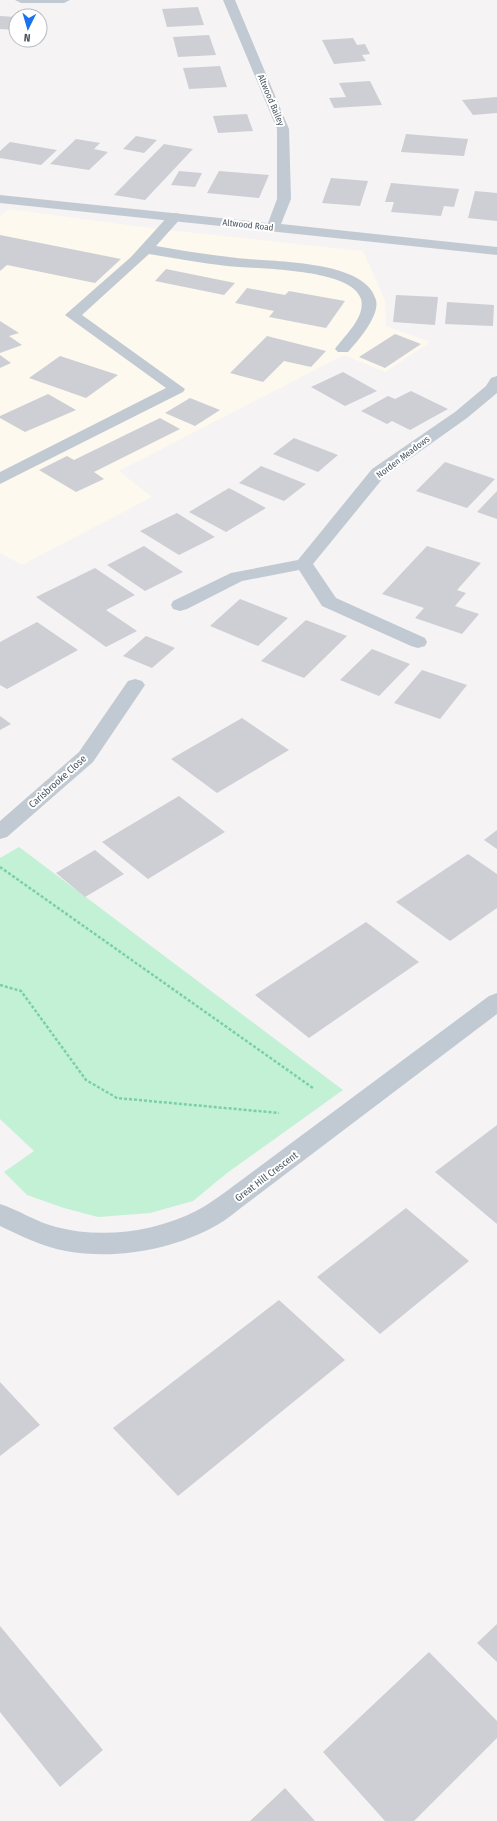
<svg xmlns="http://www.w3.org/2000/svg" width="497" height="1821" font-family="'Fira Sans Condensed',sans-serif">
<rect width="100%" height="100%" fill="#f5f3f3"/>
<!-- commercial -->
<path fill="#fdf9ef" d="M9,209l149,20 205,22 22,49 1,26 44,16 -45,30 -41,-17 -225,116 33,26 -130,68 -22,-12v-337z"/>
<!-- green -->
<path fill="#c3f1d5" d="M19,847l324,243 -116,83 -34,28 -43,12 -52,4 -34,-9 -37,-13 -23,-23 30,-21 -34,-32v-261z"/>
<!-- building -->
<path fill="#cdcfd5" d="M198,7l6,18 -37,2 -5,-18z
M0,16l16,1v13l-16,-1z
M209,35l7,20 -38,2 -5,-20z
M353,38l4,7 8,-1 5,10 -8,1 4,6 -32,3 -12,-24z
M220,66l7,21 -38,2 -6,-21z
M370,81l12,24 -48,3 -5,-10 17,-1 -7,-14z
M497,97v16l-24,2 -11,-15z
M247,114l6,17 -35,2 -5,-17z
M406,134l62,5 -4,17 -63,-4z
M136,136l21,4 -13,13 -21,-4z
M76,139l24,4 -6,6 14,3 -19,18 -39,-6z
M10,142l47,8 -16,15 -41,-7v-7z
M164,144l29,5 -48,51 -31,-5z
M179,171l23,2 -7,14 -24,-2z
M219,171l50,4 -10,23 -52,-5z
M331,178l37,3 -8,25 -38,-3z
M391,183l68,6 -5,18 -10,-1 -3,10 -50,-4 3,-10h-9z
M475,191l22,2v28l-29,-3z
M0,235l121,24 -26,24 -88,-18 -7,6z
M166,269l69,14 -11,12 -69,-14z
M247,288l38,7 4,-4 56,10 -19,27 -57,-11 5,-6 -39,-8z
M396,295l42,2 -3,28 -42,-3z
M447,302l47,3 -1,21 -48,-2z
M0,321l19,12 -10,3 13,9 -22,8z
M395,334l26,10 -36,24 -26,-11z
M267,336l59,15 -15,16 -27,-6 -21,21 -33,-9z
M0,355l11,8 -11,5z
M60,356l58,19 -32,23 -57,-20z
M343,372l34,19 -32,15 -34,-19z
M411,391l37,18 -38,21 -18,-9 -5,3 -26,-13 27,-15 7,3z
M48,394l28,16 -51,22 -25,-14v-2z
M190,398l30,12 -25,16 -30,-13z
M160,418l20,11 -86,43 10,7 -28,13 -37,-22 28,-14 7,4z
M294,438l44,17 -20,17 -45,-18z
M445,462l50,17 -28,29 -51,-17z
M261,466l45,18 -22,17 -45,-18z
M229,488l37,20 -40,24 -37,-20z
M497,491v28l-20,-7z
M177,513l38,24 -36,18 -39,-24z
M144,546l39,26 -38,19 -38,-26z
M427,546l54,17 -24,27 9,3 -11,13 24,8 -17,20 -47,-16 9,-10 -42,-14z
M95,568l40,27 -29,15 31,21 -31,16 -70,-50z
M240,599l48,19 -30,28 -48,-20z
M306,620l41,16 -43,42 -43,-17z
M37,622l41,28 -71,39 -7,-4v-43z
M146,636l29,12 -23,20 -29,-12z
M372,649l38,15 -31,32 -39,-16z
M422,670l45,15 -27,34 -46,-16z
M0,716l11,8 -11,6z
M242,718l47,32 -72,43 -46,-34z
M179,796l46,36 -77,47 -46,-37z
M497,830v19l-13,-9z
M95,850l29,24 -39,23 -29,-24z
M468,854l29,20v34l-47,33 -54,-39z
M366,922l53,40 -110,76 -54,-43z
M497,1125v99l-62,-52z
M406,1208l63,53 -89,73 -63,-57z
M279,1300l66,60 -167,136 -65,-68z
M0,1382l40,43 -40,31z
M497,1624v38l-20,-19z
M0,1626l103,124 -43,37 -60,-75z
M429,1652l68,69v17l-83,83h-29l-62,-69z
M285,1788l30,33h-65z"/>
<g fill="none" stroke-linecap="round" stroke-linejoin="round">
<!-- path -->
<path stroke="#7ad0a6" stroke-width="2.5" stroke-dasharray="3 2" stroke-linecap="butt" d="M0,867l313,221
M0,985l21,6 65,89 31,18 162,15"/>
<!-- lane -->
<path fill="#c1cad2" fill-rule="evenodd" d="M175,213l5,1 2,3 -26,29c27,5 54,9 81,12 33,4 129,1 139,42 4,16 -18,41 -28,52h-10l-3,-3c9,-13 31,-32 26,-50 -9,-31 -106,-30 -134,-33 -26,-3 -52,-8 -78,-12l-67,61 103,74 -2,3 -183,92v-12l166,-84 -101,-73 66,-58 39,-43z"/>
<!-- street -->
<path fill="#c1cad2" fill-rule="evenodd" d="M15,0h55l-6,3h-43z
M223,0h12l54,129 2,70 -10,25 216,23v8l-497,-52v-8l268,28 9,-24v-70z
M497,376v17l-30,25 -83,59 -71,87 23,34 89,40 2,4 -2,4 -7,2 -7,-2 -89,-40 -23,-36 -57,11 -55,28 -7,2 -7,-2 -2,-4 2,-4 58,-28 67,-13 74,-91 83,-57 31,-26 5,-8z
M135,679l7,2 3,4 -52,77 -86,75 -7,2v-18l79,-69 49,-71z
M497,993v21l-255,193c-8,6 -16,13 -25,18 -44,25 -102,35 -151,26 -23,-4 -45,-15 -66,-25v-22c19,6 36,18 56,23 45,12 99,5 140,-16 10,-5 19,-12 28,-18l265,-197z"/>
</g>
<g text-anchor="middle" stroke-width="4" stroke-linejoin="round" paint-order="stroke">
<!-- far-street labels -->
<g font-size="9" fill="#4a5661" stroke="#fff">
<text transform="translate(271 100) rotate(67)" y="3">Altwood Bailey</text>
<text transform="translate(248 225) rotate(6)" y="3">Altwood Road</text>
<text transform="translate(403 457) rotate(-37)" y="3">Norden Meadows</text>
</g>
<!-- street labels -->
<g font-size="10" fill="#4a5661" stroke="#fff">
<text transform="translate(57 781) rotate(-42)" y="4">Carisbrooke Close</text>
<text transform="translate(266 1176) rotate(-37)" y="4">Great Hill Crescent</text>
</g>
</g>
<!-- north arrow -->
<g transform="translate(28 28) rotate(185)"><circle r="19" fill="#ffffff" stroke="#b7bbc0"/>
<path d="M0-3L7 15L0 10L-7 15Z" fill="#1a73e8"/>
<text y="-6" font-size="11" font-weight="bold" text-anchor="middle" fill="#4a5661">N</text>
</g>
</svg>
